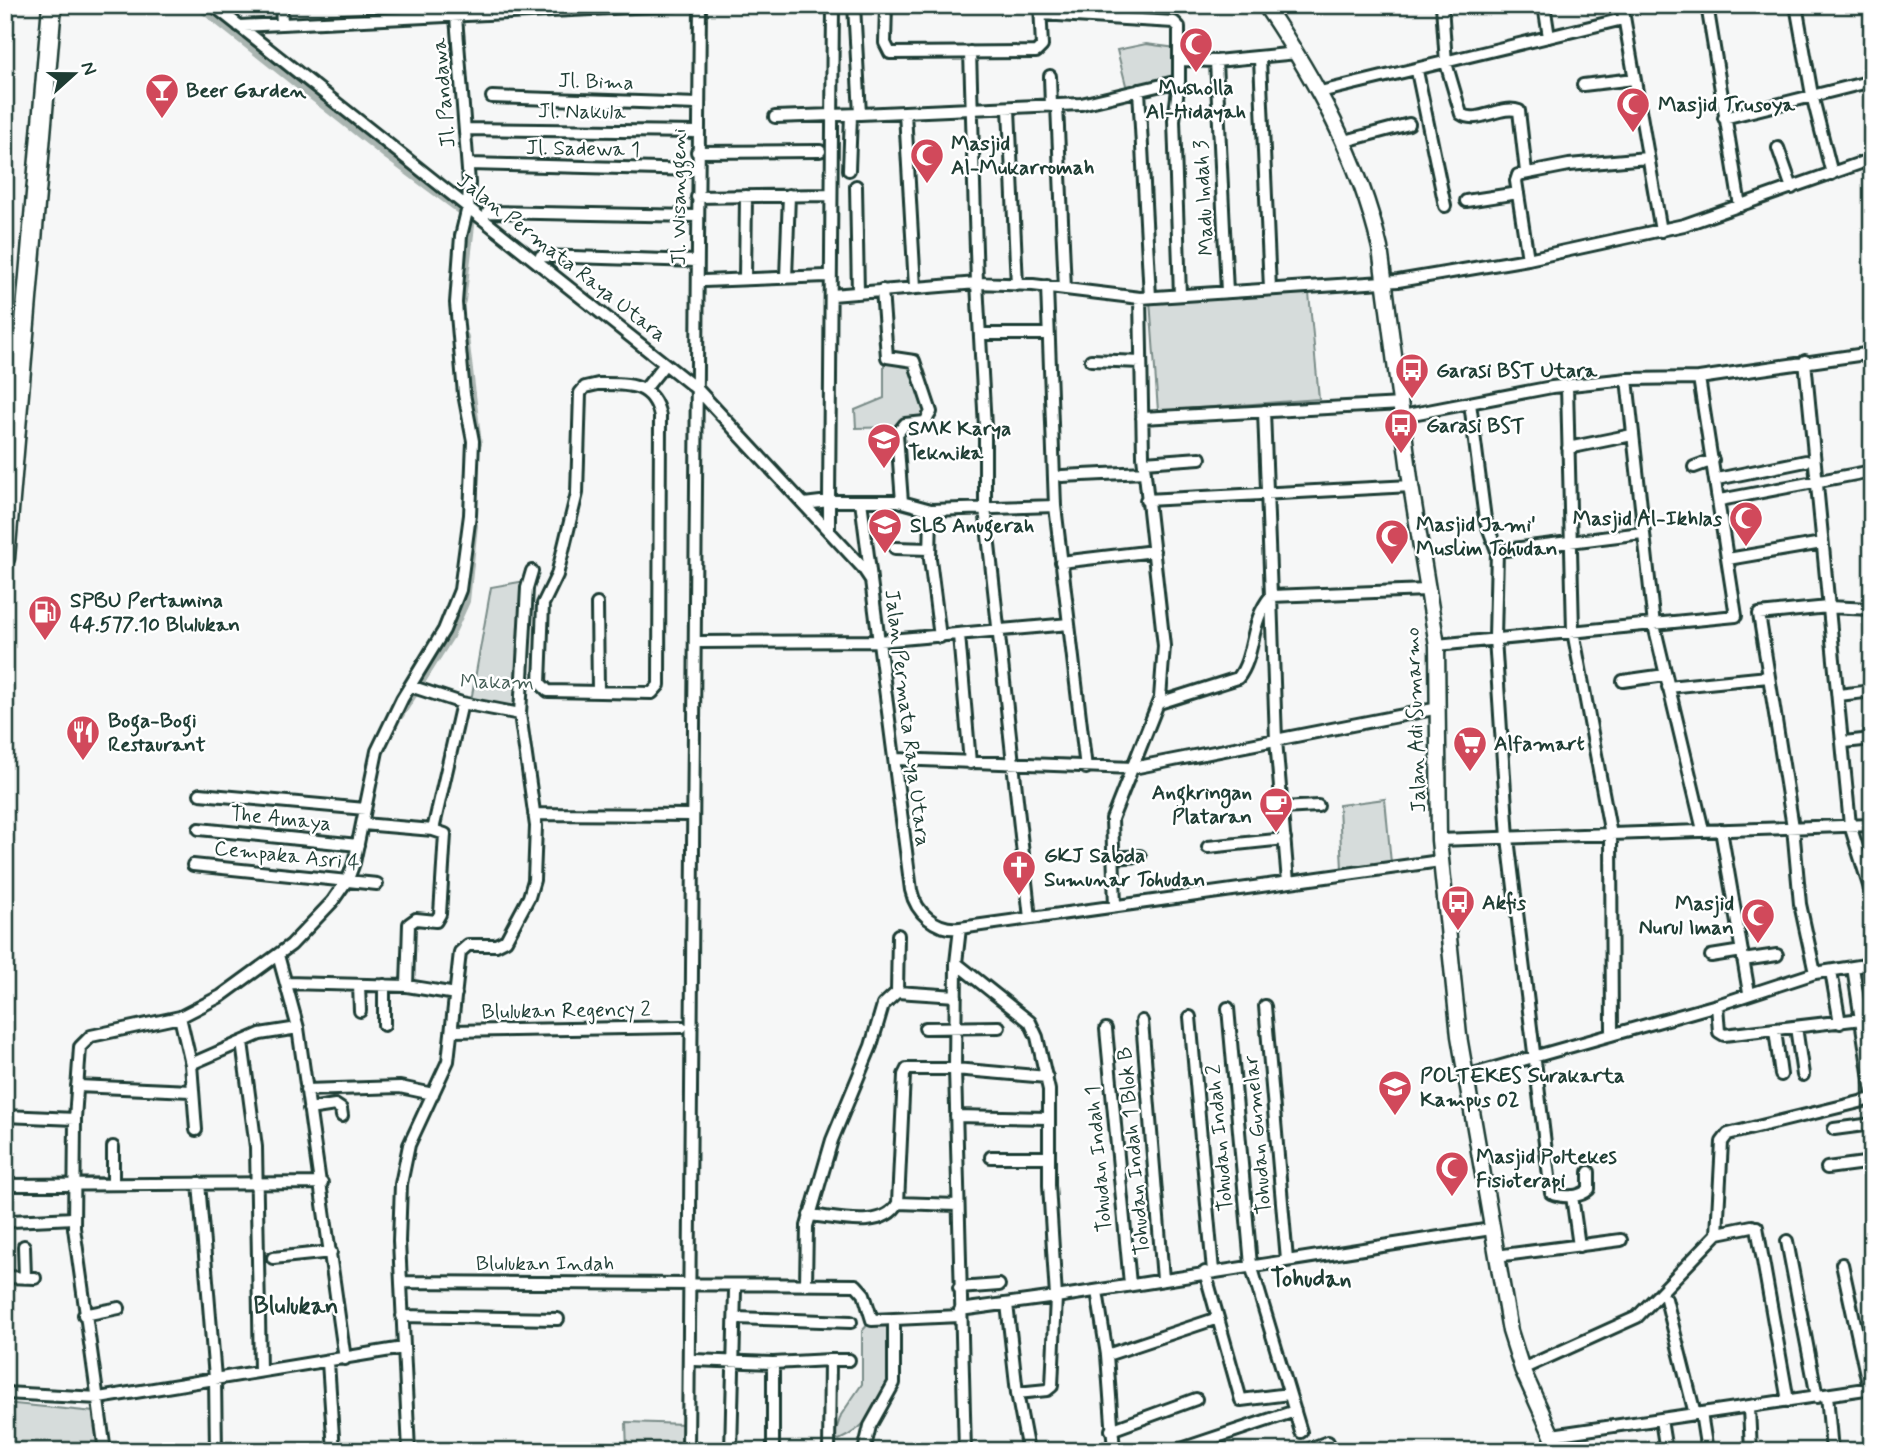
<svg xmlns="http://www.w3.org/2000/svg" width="1877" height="1456" font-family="Mynerve,sans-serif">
<rect width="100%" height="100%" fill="#f6f7f7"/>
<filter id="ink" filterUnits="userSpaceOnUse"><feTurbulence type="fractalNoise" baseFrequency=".0143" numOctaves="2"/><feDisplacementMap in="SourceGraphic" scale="14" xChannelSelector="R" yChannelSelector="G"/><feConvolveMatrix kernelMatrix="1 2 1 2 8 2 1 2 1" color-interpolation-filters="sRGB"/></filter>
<g filter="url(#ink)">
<!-- green -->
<path fill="#d6dcdb" stroke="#7a8c88" stroke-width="2" d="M1146,44l30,4 1,30 -50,11 -10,-39z
M1309,293l10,106 -161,12 -8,-111z
M884,361h27l17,56 -30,10 -42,1 -1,-18 29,-12z
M525,581l-8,127 -46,-7 20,-114z
M1385,799l6,64 -49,7 -3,-65z
M870,1322l22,1c0,15 2,30 1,45 -2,30 -28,61 -54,72l-5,-3 7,-22 21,-31v-53z
M5,1403l89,9 4,39h-93z
M626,1422l60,2 1,27h-60z"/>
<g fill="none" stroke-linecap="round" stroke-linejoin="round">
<!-- canal -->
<path stroke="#aab5b1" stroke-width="10" d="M199,5l190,151 82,61 -10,84
M464,337l13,107
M399,715l50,-79 16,-35 8,-76"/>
<!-- minor casing -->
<g stroke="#1f3d34" stroke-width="16">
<path id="minor" d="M213,5l485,385 165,178 8,12 40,310c5,23 25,41 49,38l480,-67
M281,5l1,19
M833,5l-4,496h32l10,78
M854,5l6,109 221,-10 98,-23v-54l-5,-5 -133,-8
M886,5l-1,38 5,10 146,-1 6,-6 -2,-41
M1442,5l4,58 15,51c16,11 40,-10 58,-3l7,61
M1544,5l5,32
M1622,5l39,226
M1707,5l33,201
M1796,5l16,90 20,79
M239,26l435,-21
M970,52l7,231 8,144v81l45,410
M1260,59l10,230
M1179,60l37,1 81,-8
M1216,61l11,231
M1417,71l28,135
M1050,76l1,30
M1179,81l-5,39 6,175
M1583,85l51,-6
M1139,90l11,207
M1320,92l303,-73
M492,97l206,7
M1057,105l8,184
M1009,109l8,176
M905,113l10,174
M775,117l85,-3
M1724,118l148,-37
M466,129l232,3
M1345,141l64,-17
M1778,148l14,40
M697,152l123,-1
M469,164l228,6
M849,170l2,-55
M856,186l2,107
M697,197l130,-2
M1466,201l52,-8
M488,212l209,4
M541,256l156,5
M1528,259l-12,-78 2,-6 51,-10 78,-7
M786,278l3,-83
M745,279l1,-83
M704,281l122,-5
M1047,286l8,220 31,262
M882,290l5,67 27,4 17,51 -6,10 -20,2 -8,10 5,68
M832,295l145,-12 56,2 107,13 258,-17 130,-22 156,-34 188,-66
M982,334h65
M5,348l18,2
M1091,360l50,2
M1805,361l45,464 22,70
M1627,379l27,246 49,205
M598,384c29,0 55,-2 62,32l-1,269 -7,8 -104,-2 -8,-8 3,-79 14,-29 20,-82 3,-100 5,-6z
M1567,386l6,245 38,204 1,198
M645,389l20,-25
M1470,403l15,116 12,32
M1402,416l150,-29 75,-8 72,-1 173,-25
M1142,418l260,-14
M1568,448l64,-13
M1144,462l56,-4
M1694,467l19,-7
M1062,476l83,-4
M1717,479l89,-18
M1146,500l265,-14
M1720,500l152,-29
M861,501h37l33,9 -1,49 10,78
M804,504l25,-3v30
M931,510l124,-4
M895,548l35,1
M1728,559l94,-16
M1061,562l93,-11
M597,604l1,87
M959,635l11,128
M699,642l180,-1 190,-17
M1437,645l299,-29 -37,-238
M1623,681l42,-6
M1668,687l100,-10
M1839,695l33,-4
M1159,703l79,-25c18,-23 11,-56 33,-82l-7,-185
M520,714l7,-126 5,-17
M1844,742l28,-3
M896,759l237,9 306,-60
M200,794l165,15
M1282,808l36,-2
M534,814l159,1
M363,824l70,6 29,-127
M199,829l159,16
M1721,830l28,163
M1439,840l433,-15
M1208,847l77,-8
M1113,858l27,-2
M193,865l184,19
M1288,882l-12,-142 -5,-144 156,-6
M1115,906l-3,-87 48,-121 4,-52 -21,-190 -3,-158
M960,928l-4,35 -1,106 10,382
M278,955l20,73 47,331
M1711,956l31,-5
M1743,960l34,-5
M956,963l74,59 7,15 12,53v95l7,112 435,-68
M1853,967l19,125
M1831,971l9,52
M1815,973l-15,-69 -7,-77 -34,-213 69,-7 44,2
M286,983l121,3 49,8
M359,985l1,26
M384,985v40
M407,986l2,-62 7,-5 20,2 4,-7 5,-80 -12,-4
M897,992l1,-57
M1717,1005l2,27 5,3 138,-16
M1265,1006l22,254
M1228,1008l23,257 50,167
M180,1017l11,47 5,66
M1190,1017l23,254
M1142,1021l21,258
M1796,1027l7,48
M925,1028l74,-1
M1106,1029l24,255
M1775,1030l6,45
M452,1031l230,-4
M242,1042l14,105 4,224
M191,1064l69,-30 38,-6
M1466,1076l251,-71 98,-32 57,-9
M77,1086l114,5
M306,1090l94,-3 33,7
M309,1109l26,-4 6,4 1,7
M5,1116l70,3
M956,1116l92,2
M1834,1129l38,-5
M991,1157h58
M1827,1168l45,-6
M1589,1172v17c-9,9 -26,9 -38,4l-43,-355 -13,-200 2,-87 145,-18
M199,1183l16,195 1,73
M113,1184v-37
M5,1185l317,-2
M1572,1196l7,50
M898,1203l59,2
M809,1215c26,2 74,16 89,-12l6,-128 3,-6h48l92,8
M11,1221l63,-3
M1757,1227l31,174
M1718,1233l34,-7
M1787,1241l30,156
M24,1246l1,32
M1496,1256l125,-16
M273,1258l58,-6
M1842,1264l27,124
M1205,1272l36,128 48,-6
M5,1277l30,1
M401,1282l455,3 8,9 8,26 88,-4
M806,1284l1,-58 25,-86 39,-94 12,-41 14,-13 59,4
M959,1288l40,-3
M1097,1291l10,64 7,96
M1666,1299l29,115
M1007,1304l10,89 11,58
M960,1310l96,-13 -4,89 -5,4 -30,3
M84,1315l35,-7
M402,1316l156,3
M736,1318l115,4
M1107,1355l111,-37
M694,1360l79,3 57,-3 -1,91
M830,1360h19
M328,1362l6,89
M1522,1369l115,-52 80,-83 5,-92 6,-8 144,-35
M5,1393l94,5 304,-50
M1827,1395l5,56
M1749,1408l2,43
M1701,1413l6,38
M1661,1420l5,31
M1111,1430l85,-31
M1552,1435l320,-47
M105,1451l-31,-223 1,-109 5,-72 11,-11 89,-19 41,-21 70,-51 41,-43 16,-23 6,-16 23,-112 25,-52 42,-69 16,-40 10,-75 3,-74 -9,-47 -8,-91 5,-67 7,-29 1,-24 -13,-166
M409,1451l-10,-210 2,-57 8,-39 39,-84 12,-109 8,-7h28l10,-5 23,-43 5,-17 2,-54 -16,-112 -58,-11 -52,-17
M688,1451l12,-1446
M731,1451l4,-161
M773,1451v-88
M864,1451l6,-25 24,-43v-63
M1175,1451l120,-40
M1304,1451l24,-9"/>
</g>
<!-- secondary casing -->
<g stroke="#1f3d34" stroke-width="19">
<path id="secondary" d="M1265,5c51,76 94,153 115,243l31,238 26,159 2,195 20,196 51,295 12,38 37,82"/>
</g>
<!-- trunk casing -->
<g stroke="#1f3d34" stroke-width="23">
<path id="trunk" d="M5,558l47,-553"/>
</g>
<!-- minor -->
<use href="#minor" stroke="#fff" stroke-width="10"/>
<!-- secondary -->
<use href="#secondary" stroke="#fff" stroke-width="14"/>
<!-- trunk -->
<use href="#trunk" stroke="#fff" stroke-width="18"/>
</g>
</g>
<!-- icons -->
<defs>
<g id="mosque-pin" transform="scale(1.75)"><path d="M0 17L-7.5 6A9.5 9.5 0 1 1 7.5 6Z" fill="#d1495b" stroke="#fff"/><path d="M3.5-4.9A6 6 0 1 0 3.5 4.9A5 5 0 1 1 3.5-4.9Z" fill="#fff"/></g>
<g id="bar-pin" transform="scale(1.75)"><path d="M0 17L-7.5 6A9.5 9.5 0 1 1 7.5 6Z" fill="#d1495b" stroke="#fff"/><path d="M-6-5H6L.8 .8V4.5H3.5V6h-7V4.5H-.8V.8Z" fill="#fff"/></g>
<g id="bus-pin" transform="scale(1.75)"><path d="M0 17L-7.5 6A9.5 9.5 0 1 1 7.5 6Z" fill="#d1495b" stroke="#fff"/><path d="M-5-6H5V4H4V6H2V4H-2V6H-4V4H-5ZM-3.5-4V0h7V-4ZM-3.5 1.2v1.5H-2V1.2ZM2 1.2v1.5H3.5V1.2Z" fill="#fff"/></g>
<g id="school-pin" transform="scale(1.75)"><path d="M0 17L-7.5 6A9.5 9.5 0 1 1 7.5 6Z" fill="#d1495b" stroke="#fff"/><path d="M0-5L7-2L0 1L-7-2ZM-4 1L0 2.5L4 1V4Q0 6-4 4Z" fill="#fff"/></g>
<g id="fuel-pin" transform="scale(1.75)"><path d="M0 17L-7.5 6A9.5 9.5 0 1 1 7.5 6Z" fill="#d1495b" stroke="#fff"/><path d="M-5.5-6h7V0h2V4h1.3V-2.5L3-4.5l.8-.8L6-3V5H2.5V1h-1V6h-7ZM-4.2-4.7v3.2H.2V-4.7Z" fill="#fff"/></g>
<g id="restaurant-pin" transform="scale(1.75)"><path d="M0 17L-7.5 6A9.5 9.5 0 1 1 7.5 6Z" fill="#d1495b" stroke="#fff"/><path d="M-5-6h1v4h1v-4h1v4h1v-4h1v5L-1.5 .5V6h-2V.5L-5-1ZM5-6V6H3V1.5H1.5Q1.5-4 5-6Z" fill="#fff"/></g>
<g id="supermarket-pin" transform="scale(1.75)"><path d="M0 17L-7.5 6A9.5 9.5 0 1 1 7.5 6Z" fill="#d1495b" stroke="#fff"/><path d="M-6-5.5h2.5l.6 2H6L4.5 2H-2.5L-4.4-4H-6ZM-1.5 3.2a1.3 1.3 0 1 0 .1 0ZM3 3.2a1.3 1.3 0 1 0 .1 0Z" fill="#fff"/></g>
<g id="cafe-pin" transform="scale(1.75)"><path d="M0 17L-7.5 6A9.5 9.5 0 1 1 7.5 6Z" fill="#d1495b" stroke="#fff"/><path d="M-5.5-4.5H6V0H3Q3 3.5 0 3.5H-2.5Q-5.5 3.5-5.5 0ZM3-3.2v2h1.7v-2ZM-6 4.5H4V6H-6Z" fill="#fff"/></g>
<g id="church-pin" transform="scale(1.75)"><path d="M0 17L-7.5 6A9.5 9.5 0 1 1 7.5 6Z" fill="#d1495b" stroke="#fff"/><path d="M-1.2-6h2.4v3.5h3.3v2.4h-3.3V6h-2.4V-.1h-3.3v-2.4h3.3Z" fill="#fff"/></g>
<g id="university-pin" transform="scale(1.75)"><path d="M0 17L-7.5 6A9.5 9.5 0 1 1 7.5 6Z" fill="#d1495b" stroke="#fff"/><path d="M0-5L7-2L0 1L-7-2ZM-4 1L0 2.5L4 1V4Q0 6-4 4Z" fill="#fff"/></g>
</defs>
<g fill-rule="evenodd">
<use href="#mosque-pin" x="1196" y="44"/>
<use href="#bar-pin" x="162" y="90"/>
<use href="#mosque-pin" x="1633" y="104"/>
<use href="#mosque-pin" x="927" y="155"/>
<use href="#bus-pin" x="1412" y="370"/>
<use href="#bus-pin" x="1401" y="425"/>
<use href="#school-pin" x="884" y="440"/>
<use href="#mosque-pin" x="1746" y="518"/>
<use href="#school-pin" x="885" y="525"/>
<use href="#mosque-pin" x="1392" y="536"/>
<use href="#fuel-pin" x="45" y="612"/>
<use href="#restaurant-pin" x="83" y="732"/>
<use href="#supermarket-pin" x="1470" y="743"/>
<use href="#cafe-pin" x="1276" y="804"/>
<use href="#church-pin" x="1019" y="867"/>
<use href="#bus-pin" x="1458" y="902"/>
<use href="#mosque-pin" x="1758" y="915"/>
<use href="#university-pin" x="1395" y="1087"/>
<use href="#mosque-pin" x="1452" y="1168"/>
</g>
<g text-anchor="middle" stroke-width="5" stroke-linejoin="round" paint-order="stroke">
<!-- street labels -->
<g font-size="21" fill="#1f3d34" stroke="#fff">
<text transform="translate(596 81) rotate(2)" y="7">Jl. Bima</text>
<text transform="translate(443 93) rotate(-95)" y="7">Jl. Pandawa</text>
<text transform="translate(582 111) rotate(1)" y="7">Jl. Nakula</text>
<text transform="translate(583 148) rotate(1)" y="7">Jl. Sadewa 1</text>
<text transform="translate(678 197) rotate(-90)" y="7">Jl. Wisanggeni</text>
<text transform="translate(1203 198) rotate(-93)" y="7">Madu Indah 3</text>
<text transform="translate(562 257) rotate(38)" y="7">Jalan Permata Raya Utara</text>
<text transform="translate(908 718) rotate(83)" y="7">Jalan Permata Raya Utara</text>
<text transform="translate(1415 720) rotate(-92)" y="7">Jalan Adi Sumarmo</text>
<text transform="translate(281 818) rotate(6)" y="7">The Amaya</text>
<text transform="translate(287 855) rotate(6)" y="7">Cempaka Asri 4</text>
<text transform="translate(566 1010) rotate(-1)" y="7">Blulukan Regency 2</text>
<text transform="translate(1257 1135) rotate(-95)" y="7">Tohudan Gumelar</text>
<text transform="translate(1219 1138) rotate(-95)" y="7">Tohudan Indah 2</text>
<text transform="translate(1133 1151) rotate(-95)" y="7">Tohudan Indah 1 Blok B</text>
<text transform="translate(1098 1159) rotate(-95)" y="7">Tohudan Indah 1</text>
<text x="545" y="1270">Blulukan Indah</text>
</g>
<!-- poi labels -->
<g font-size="21" font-weight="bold" fill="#1f3d34" stroke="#fff" text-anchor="start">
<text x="1196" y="94" text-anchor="middle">Musholla<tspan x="1196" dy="24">Al-Hidayah</tspan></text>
<text x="186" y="97">Beer Garden</text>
<text x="1658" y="111">Masjid Trusoya</text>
<text x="951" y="150">Masjid<tspan x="951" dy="24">Al-Mukarromah</tspan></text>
<text x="1436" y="377">Garasi BST Utara</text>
<text x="1426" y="432">Garasi BST</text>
<text x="908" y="435">SMK Karya<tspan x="908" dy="24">Teknika</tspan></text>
<text x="1722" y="525" text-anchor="end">Masjid Al-Ikhlas</text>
<text x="1416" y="531">Masjid Jami'<tspan x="1416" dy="24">Muslim Tohudan</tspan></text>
<text x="910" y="532">SLB Anugerah</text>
<text x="70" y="607">SPBU Pertamina<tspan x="70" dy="24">44.577.10 Blulukan</tspan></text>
<text x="108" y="727">Boga-Bogi<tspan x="108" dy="24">Restaurant</tspan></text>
<text x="1494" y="750">Alfamart</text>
<text x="1252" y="799" text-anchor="end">Angkringan<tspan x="1252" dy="24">Plataran</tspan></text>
<text x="1044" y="862">GKJ Sabda<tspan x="1044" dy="24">Sumunar Tohudan</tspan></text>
<text x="1482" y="909">Akfis</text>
<text x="1734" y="910" text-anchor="end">Masjid<tspan x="1734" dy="24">Nurul Iman</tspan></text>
<text x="1420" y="1082">POLTEKES Surakarta<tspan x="1420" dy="24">Kampus 02</tspan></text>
<text x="1476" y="1163">Masjid Poltekes<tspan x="1476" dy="24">Fisioterapi</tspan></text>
</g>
<!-- park labels -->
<g font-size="21" fill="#445d55" stroke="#fff">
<text x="497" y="688">Makam</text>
</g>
<!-- quarter labels -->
<g font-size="24" font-weight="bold" fill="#1f3d34" stroke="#fff">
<text x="1311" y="1286">Tohudan</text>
<text x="296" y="1313">Blulukan</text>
</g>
</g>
<!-- margin -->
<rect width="1877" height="1456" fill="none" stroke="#fff" stroke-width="28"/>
<rect x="14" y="14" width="1849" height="1428" fill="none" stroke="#1f3d34" stroke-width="2.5" filter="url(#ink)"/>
<!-- north arrow -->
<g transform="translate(74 74) rotate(69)" stroke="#ffffff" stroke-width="5" paint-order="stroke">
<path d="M0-5L12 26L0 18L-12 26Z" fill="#1f3d34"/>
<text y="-10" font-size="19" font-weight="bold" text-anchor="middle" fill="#1f3d34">N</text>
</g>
</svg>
